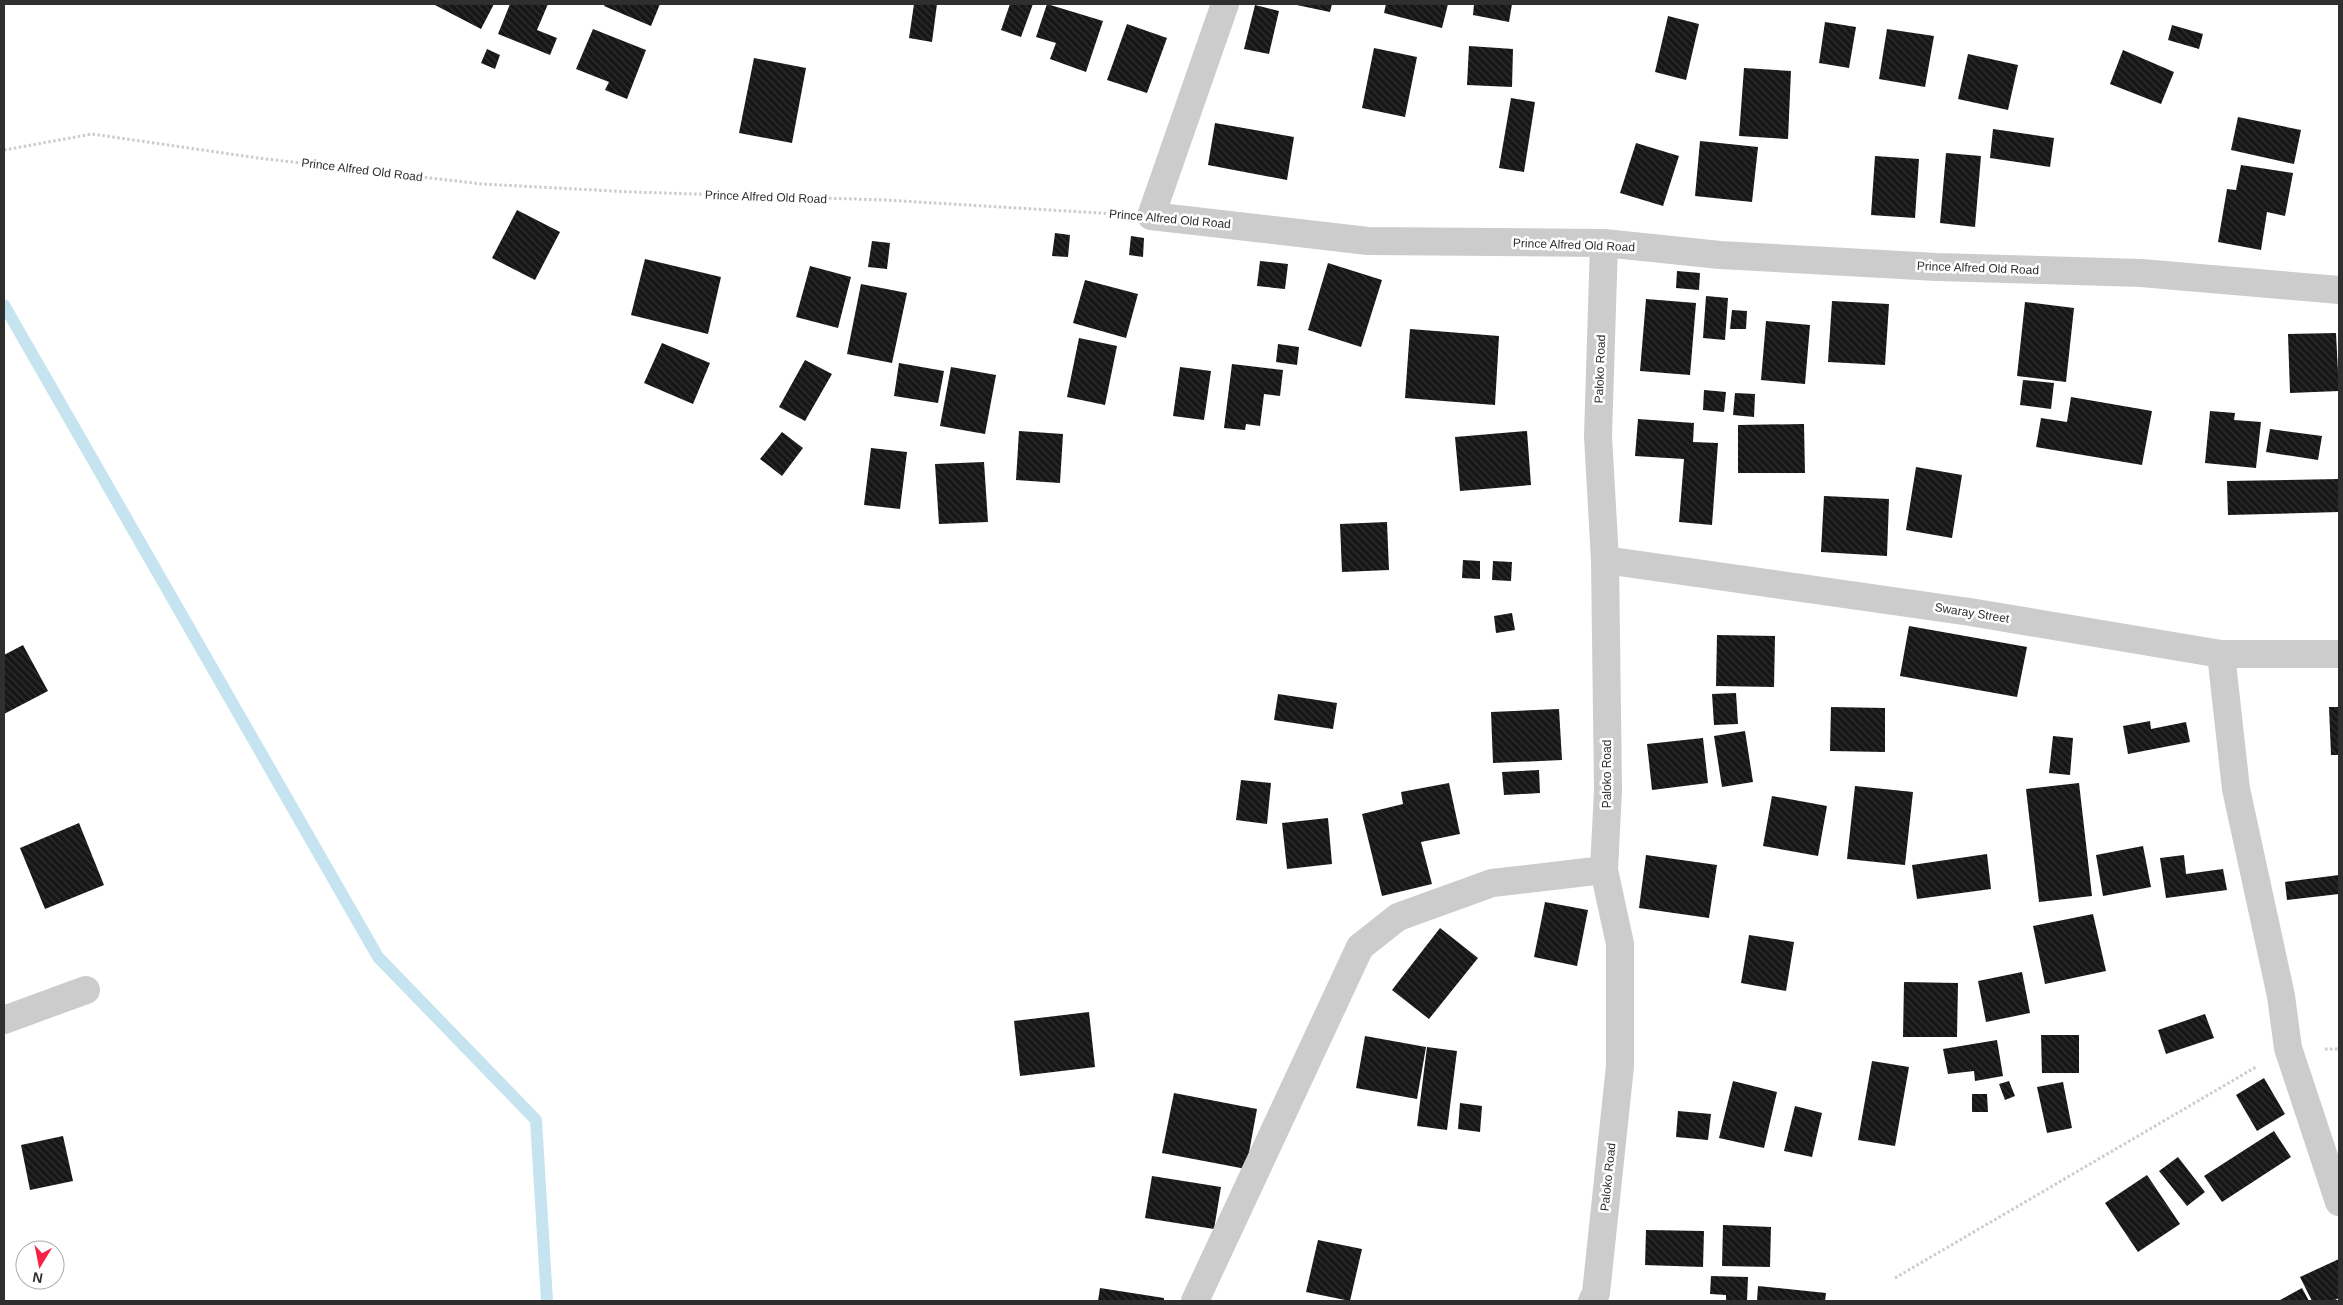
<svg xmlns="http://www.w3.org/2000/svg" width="2343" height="1305" font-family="Helvetica,sans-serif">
<defs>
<pattern id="building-back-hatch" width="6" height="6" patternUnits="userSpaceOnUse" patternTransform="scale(1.25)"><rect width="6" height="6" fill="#161616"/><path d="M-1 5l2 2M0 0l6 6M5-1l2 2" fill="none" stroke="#303030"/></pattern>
</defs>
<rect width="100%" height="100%" fill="#fff"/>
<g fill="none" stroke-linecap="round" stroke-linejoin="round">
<!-- stream -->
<path stroke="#c5e4ef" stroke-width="12" d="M4,305l374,652 158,163 11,181"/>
</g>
<!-- building -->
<path fill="url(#building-back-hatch)" d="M433,4h61l-13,25z
M510,4h38l-11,26 20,8 -7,17 -52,-21z
M605,4h55l-9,22 -47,-20z
M914,4h23l-5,38 -23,-4z
M1010,4h23l-12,33 -20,-7z
M1047,4l56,17 -17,51 -36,-13 6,-16 -20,-6z
M1292,4h40l-2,8z
M1386,4h62l-6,24 -58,-15z
M1474,4h38l-3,18 -36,-7z
M1255,5l24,6 -10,43 -25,-5z
M1668,16l31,8 -13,56 -31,-8z
M1825,22l31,5 -7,41 -30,-5z
M1127,24l40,14 -20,55 -40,-13z
M2172,25l31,9 -4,15 -31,-9z
M593,29l53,21 -19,49 -22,-9 4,-8 -33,-13z
M1887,29l47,7 -9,51 -46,-8z
M1469,46l44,3 -1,38 -45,-2z
M1374,48l43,9 -12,60 -43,-9z
M487,49l13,6 -5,14 -14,-6z
M2123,50l51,22 -13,32 -51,-20z
M1968,54l50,11 -10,45 -50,-11z
M754,58l52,10 -14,75 -53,-10z
M1744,68l47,3 -3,68 -49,-3z
M1511,98l24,4 -11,70 -25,-4z
M2238,117l63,13 -7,34 -63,-14z
M1215,123l79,14 -7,43 -79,-15z
M1993,129l61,9 -4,29 -60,-9z
M1700,141l58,6 -6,55 -57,-6z
M1636,143l43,13 -16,50 -43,-13z
M1946,153l35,3 -6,71 -35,-4z
M1875,156l44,3 -4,59 -44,-3z
M2241,165l52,8 -8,43 -18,-4 -6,38 -43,-8 9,-53 9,1z
M517,210l43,22 -25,48 -43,-22z
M1055,233l15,2 -2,22 -16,-1z
M1131,236l13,2 -1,19 -14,-2z
M872,241l18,2 -3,26 -19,-2z
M645,259l76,18 -13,57 -77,-19z
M1260,261l28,3 -3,25 -28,-3z
M1328,263l54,17 -21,67 -53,-17z
M810,266l41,11 -13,51 -42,-11z
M1677,271l23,2 -1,17 -23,-2z
M1085,280l53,14 -12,44 -53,-15z
M861,284l46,9 -15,70 -45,-9z
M1706,296l22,2 -3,42 -22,-2z
M1646,299l50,4 -6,72 -50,-4z
M1832,301l57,3 -4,61 -57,-3z
M2025,302l49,6 -8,74 -49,-6z
M1732,310l15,1 -1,18h-16z
M1766,321l44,4 -5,59 -44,-4z
M1410,329l89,7 -4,69 -90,-7z
M2336,333l3,58 -49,2 -2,-59z
M1079,338l38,8 -12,59 -38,-8z
M662,343l48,20 -17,41 -49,-21z
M1278,344l21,3 -2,18 -21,-3z
M805,360l27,14 -27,47 -26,-14z
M899,363l45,8 -6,32 -44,-7z
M1232,364l51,6 -3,26 -16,-2 -4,32 -14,-2 -1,6 -21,-2z
M951,367l45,8 -11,59 -45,-8z
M1180,367l31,4 -7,49 -31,-4z
M2023,380l31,3 -3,26 -31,-4z
M1704,390l22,2 -2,20 -21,-2z
M1735,393l20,1 -1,23 -21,-2z
M2071,397l81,14 -10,54 -106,-18 5,-29 26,4z
M2210,411l25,2 -1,7 27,2 -5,46 -51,-5z
M1638,419l56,4 -1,19 25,1 -6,82 -33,-3 5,-63 -49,-3z
M1804,424l1,49h-67v-48z
M2270,429l52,7 -4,24 -52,-8z
M1019,431l44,3 -3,49 -44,-3z
M1527,431l4,54 -71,6 -5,-54z
M782,432l21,16 -21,28 -22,-17z
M871,448l36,4 -7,57 -36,-4z
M984,462l4,60 -49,2 -4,-60z
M1916,467l46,8 -10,63 -46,-8z
M2339,479v33l-111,3 -1,-34z
M1824,496l65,3 -2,57 -66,-4z
M1387,522l2,48 -47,2 -2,-48z
M1463,560l17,1v18l-18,-1z
M1493,561l19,1 -1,19 -19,-1z
M1512,613l3,17 -19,3 -2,-17z
M1909,626l118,21 -10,50 -117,-21z
M1717,635l58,1 -1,51 -58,-1z
M23,645l25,46 -44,23v-59z
M1736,693l2,31 -24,1 -2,-31z
M1278,694l59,9 -4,26 -59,-9z
M1831,707l54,1v44l-55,-1z
M2329,707h10v48h-8z
M1559,709l3,51 -69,3 -2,-51z
M2150,721l1,8 35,-7 4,20 -62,12 -5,-28z
M1745,731l8,51 -31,5 -8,-51z
M2053,736l20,2 -3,37 -21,-2z
M1703,738l5,45 -56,7 -5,-46z
M1539,770l1,23 -36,2 -2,-23z
M1241,780l30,3 -4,41 -31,-4z
M1449,783l11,51 -39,8 11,42 -50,12 -20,-82 41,-10 -2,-12z
M2079,783l13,113 -53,6 -13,-113z
M1855,786l58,6 -8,73 -58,-6z
M1772,796l55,10 -9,50 -55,-10z
M1328,818l4,46 -45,5 -5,-46z
M79,823l25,62 -59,24 -25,-61z
M2143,846l8,41 -48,9 -7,-41z
M1987,854l4,35 -74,10 -5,-34z
M1646,855l71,10 -8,53 -70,-10z
M2184,855l2,19 37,-5 4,21 -61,8 -6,-40z
M2339,875v19l-52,6 -2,-18z
M1545,902l43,8 -11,56 -43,-9z
M2093,914l13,57 -61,13 -12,-58z
M1440,928l38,30 -49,61 -37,-29z
M1749,935l45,7 -8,49 -45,-8z
M2022,972l8,41 -44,9 -8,-41z
M1904,982l54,1 -1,54h-54z
M1089,1012l6,55 -75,9 -6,-55z
M2205,1014l9,24 -48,16 -8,-24z
M2041,1035h38v38h-37z
M1365,1036l61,11 -9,52 -61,-11z
M1997,1040l6,36 -28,5 -1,-10 -26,3 -5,-25z
M1427,1047l30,4 -10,79 -30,-4z
M1872,1061l37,6 -14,79 -37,-6z
M2264,1078l21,36 -28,17 -21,-36z
M1733,1081l44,11 -13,56 -45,-10z
M2009,1081l6,15 -10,4 -6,-16z
M2063,1082l9,46 -25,5 -10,-46z
M1174,1093l83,16 -11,60 -84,-16z
M1972,1094h15l1,18h-16z
M1460,1103l22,3 -2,26 -22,-3z
M1795,1106l27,7 -10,44 -28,-6z
M1678,1111l33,3 -3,26 -32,-3z
M2274,1131l17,26 -69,45 -18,-26z
M63,1136l10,45 -43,9 -9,-45z
M2178,1157l27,35 -18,14 -28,-35z
M2147,1175l33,49 -42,28 -33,-49z
M1152,1176l69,11 -7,42 -69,-11z
M1723,1225l48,2 -1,40 -48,-1z
M1646,1230l58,1 -1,36 -58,-2z
M1318,1240l44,9 -12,52 -44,-9z
M2339,1259v39l-6,3h-21l-12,-24z
M1711,1276l37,1 -1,24h-21v-6l-16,-1z
M1758,1286l68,7 -1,8h-68z
M1100,1288l64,10v3h-66z
M2302,1288l7,13h-29v-1z"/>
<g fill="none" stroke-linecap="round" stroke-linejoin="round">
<!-- path -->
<path stroke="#ccc" stroke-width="3" stroke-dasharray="2.5 2.5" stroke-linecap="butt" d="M4,150l88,-16 166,24 224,26 150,8 253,8 231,14
M2325,1049h14
M1895,1278l361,-211"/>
<!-- minor -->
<path stroke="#ccc" stroke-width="28" d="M1225,4l-74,212 217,25 236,2 116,12 217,12 204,6 198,17
M1605,560l365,52 251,42h118
M2221,654l15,135 45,207 7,52 51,154
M4,1020l82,-30
M1195,1301l165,-354 38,-30 94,-34 112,-13
M1592,1301l4,-8 24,-227v-122l-16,-74 4,-80 -3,-230 -7,-124 6,-193"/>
</g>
<g text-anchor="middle" stroke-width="5" stroke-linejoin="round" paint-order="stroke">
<!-- street labels -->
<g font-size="12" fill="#2f2f2f" stroke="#fff">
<text transform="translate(362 170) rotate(7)" y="4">Prince Alfred Old Road</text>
<text transform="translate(766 197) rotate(2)" y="4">Prince Alfred Old Road</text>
<text transform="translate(1170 219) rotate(5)" y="4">Prince Alfred Old Road</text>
<text transform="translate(1574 245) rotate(2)" y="4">Prince Alfred Old Road</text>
<text transform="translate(1978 268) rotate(2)" y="4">Prince Alfred Old Road</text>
<text transform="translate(1600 369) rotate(-88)" y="4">Paloko Road</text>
<text transform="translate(1972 613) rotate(9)" y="4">Swaray Street</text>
<text transform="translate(1607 774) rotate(-90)" y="4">Paloko Road</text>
<text transform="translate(1608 1177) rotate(-84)" y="4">Paloko Road</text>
</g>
</g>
<!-- border -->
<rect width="2343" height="1305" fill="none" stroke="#2f2f2f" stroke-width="10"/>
<!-- north arrow -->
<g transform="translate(40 1265) rotate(190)"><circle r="24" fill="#ffffff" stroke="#acacac"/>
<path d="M0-4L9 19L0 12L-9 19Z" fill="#f72047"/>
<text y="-8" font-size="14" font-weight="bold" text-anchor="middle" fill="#2f2f2f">N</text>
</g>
</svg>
